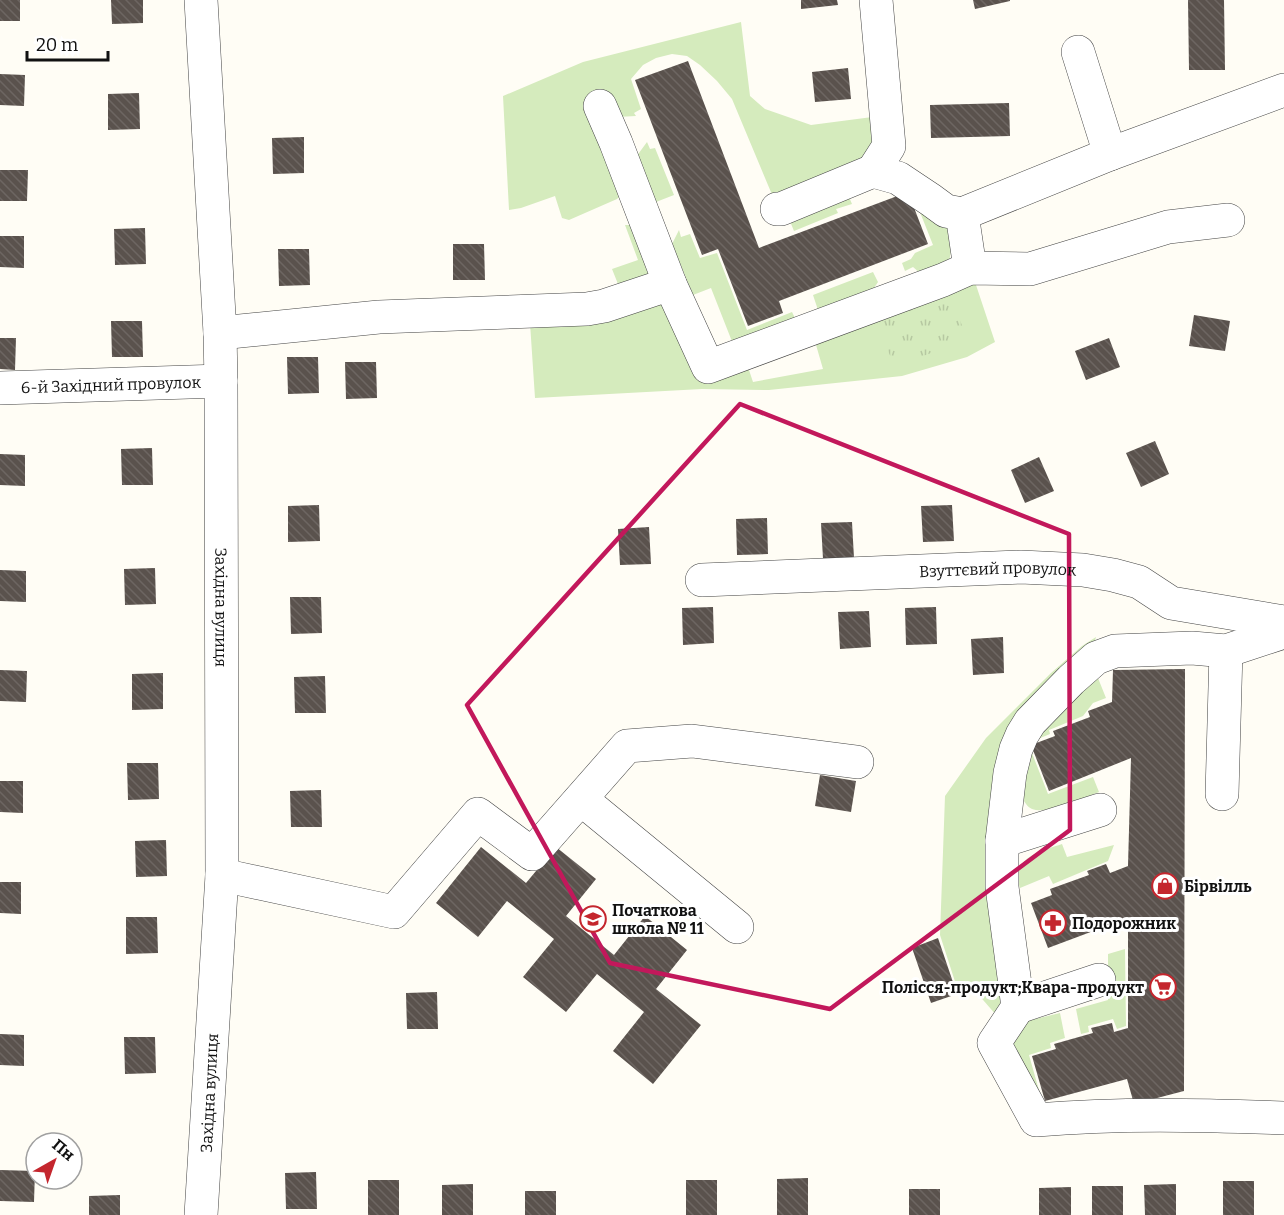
<svg xmlns="http://www.w3.org/2000/svg" width="1284" height="1215" font-family="Bitter,serif">
<defs>
<pattern id="park-tufts" width="24" height="20" patternUnits="userSpaceOnUse" patternTransform="scale(1.5)"><rect width="24" height="20" fill="#d5ebbd"/><path d="M3 7l-1-3M5 7V3M7 7l1-3M15 17l-1-3M17 17v-4M19 17l1-3" fill="none" stroke="#b6c8a1"/></pattern>
<pattern id="building-back-hatch" width="6" height="6" patternUnits="userSpaceOnUse" patternTransform="scale(1.5)"><rect width="6" height="6" fill="#5a524d"/><path d="M-1 5l2 2M0 0l6 6M5-1l2 2" fill="none" stroke="#6d6662"/></pattern>
</defs>
<rect width="100%" height="100%" fill="#fffdf5"/>
<!-- grass -->
<path fill="#d5ebbd" d="M741,22l9,74 15,13 46,16 69,-9 -10,46 -97,35 -41,-98 -15,-18 -17,-16 -13,-9 -15,-2 -16,4 -13,7 -12,14 10,30 -7,4 2,3 -19,1 3,79 -3,3 -48,21 -7,-2 -7,-22 -34,12 -12,2 -6,-114 80,-34z
M647,142l3,7 5,-1 19,47 -18,7 -4,-3 -16,-42z
M846,190l6,14 -16,5 2,4 -44,18 -7,-17z
M912,192c27,22 46,31 37,69l-29,12 -7,-6 -8,4 -3,-8 9,-4 4,-6 18,-8z
M625,225h7l19,50 -31,14 -8,-20 26,-9z
M679,230l2,7 9,-3 10,24 17,-5 30,77 45,-18 3,6 -62,26 -22,-56 -18,7 -21,-51z
M873,272l5,10 -6,9 -54,19 -5,-15z
M974,279l21,63 -28,15 -65,19 -133,14 -67,-1 -167,9 -5,-75 132,-20 41,76 44,-15 6,18 70,-13 -9,-31z
M1096,637l-4,15 -69,68 -12,282 -14,14 -20,-23 -18,1 -19,-59 5,-139 41,-58 65,-65 31,-27z
M1098,678l8,20 -13,5 -10,13 -34,14 1,4 -17,7 16,-22z
M1030,748l18,46 45,-17 6,15c-16,6 -51,23 -67,17 -5,-2 -7,-7 -10,-11z
M1062,844l5,13 47,-12 -6,16 -55,23 -4,-8 -29,12c-11,-30 21,-37 42,-44z
M1125,949l1,77 -9,3 -4,-10 -25,7 1,6 -8,2 -5,-25 32,-9v-46z
M1060,1013l5,25 -15,5 1,5 -22,7 13,46 -29,-48v-20l10,-11z"/>
<!-- park -->
<path fill="url(#park-tufts)" d="M948,288l19,51 -72,28 -22,-51z"/>
<!-- building -->
<path fill="url(#building-back-hatch)" d="M0,0h20v21h-20z
M111,0h32v23l-31,1z
M801,0h36l1,5 -37,4z
M973,0h37v1l-35,8z
M1188,0h36l1,70h-36z
M688,61l71,187 149,-56 20,52 -149,57 4,12 -35,13 -30,-77 -16,6 -67,-175z
M848,68l3,31 -36,3 -3,-30z
M0,74l25,1 -1,31 -24,-1z
M139,93l1,36 -32,1v-36z
M1009,103l1,33 -79,2 -1,-33z
M304,137v36l-31,1 -1,-36z
M0,170h28l-1,31h-27z
M145,228l1,36 -31,1 -1,-36z
M0,236h24v32l-24,-1z
M453,244h31l1,36h-32z
M278,249h31l1,36 -31,1z
M1194,315l36,6 -5,30 -36,-5z
M111,321h31l1,36h-31z
M0,338h16l-1,32 -15,-1z
M1109,338l11,29 -34,13 -11,-29z
M287,357h31l1,36 -31,1z
M345,362h31l1,36 -31,1z
M1155,441l14,33 -28,13 -15,-34z
M152,448l1,37h-31l-1,-36z
M0,454l25,1v31l-25,-1z
M1039,457l15,34 -29,12 -14,-33z
M319,505l1,36 -32,1v-36z
M952,505l2,36 -31,1 -2,-36z
M767,518l1,36 -31,1 -1,-36z
M852,522l2,36 -31,1 -2,-36z
M649,527l2,37 -31,1 -2,-36z
M155,568l1,36 -31,1 -1,-36z
M0,570l26,1v31l-26,-1z
M290,597h31l1,36 -31,1z
M713,607l1,36 -31,2 -1,-37z
M936,607l1,37 -31,1 -1,-37z
M869,611l2,36 -31,2 -2,-37z
M1003,637l1,36 -31,2 -2,-36z
M1185,669l-1,422 -50,13 -7,-25 -82,22 -13,-45 24,-7 -2,-5 39,-11 -2,-5 21,-5 2,9 14,-4v-110l-80,30 -17,-45 21,-8 -2,-6 39,-14 -2,-4 19,-7 4,9 18,-7 3,-108 -82,33 -18,-46 24,-9 -2,-5 37,-14 -2,-6 24,-9 1,-32z
M0,670l27,1 -1,31 -26,-1z
M163,673v36l-31,1v-36z
M325,676l1,37h-31l-1,-36z
M127,763h31l1,36 -31,1z
M820,775l36,6 -5,31 -36,-6z
M0,781h23v32l-23,-1z
M321,790l1,37h-31l-1,-36z
M166,840l1,36 -31,1 -1,-36z
M481,847l45,36 30,-36 40,32 -30,37 48,39 31,-39 42,34 -31,39 45,36 -48,59 -40,-33 31,-39 -47,-38 -31,38 -43,-35 31,-38 -47,-38 -29,36 -42,-34z
M0,882h21v32l-21,-1z
M126,917h31l1,36 -32,1z
M938,938l19,56 -26,9 -19,-55z
M437,992l1,37h-31l-1,-36z
M0,1034l24,1v31l-24,-1z
M124,1037h31l1,36 -31,1z
M0,1170l35,1 -1,31 -34,-1z
M316,1172l1,37h-31l-1,-36z
M808,1178v37h-31v-36z
M368,1180h31v35h-31z
M686,1180h31v35h-31z
M1223,1181h31v34h-31z
M473,1184v31h-31v-30z
M1176,1184v31h-31l-1,-30z
M1092,1186h31v29h-31z
M1071,1187v28h-32v-27z
M909,1189h31v26h-31z
M525,1191h31v24h-31z
M120,1195v20h-31v-19z"/>
<g fill="none" stroke-linecap="round" stroke-linejoin="round">
<!-- minor casing -->
<g stroke="#444" stroke-width="34">
<g id="minor">
<path id="s1" d="M201,0l19,333 1,48 1,494 -21,340"/>
<path d="M876,0l13,146 -16,25 25,7 33,22 15,11 16,3 8,54"/>
<path d="M1078,52l32,102"/>
<path d="M600,106l16,37 54,141"/>
<path d="M777,209h4l92,-38"/>
<path d="M962,214l148,-60 174,-64"/>
<path d="M220,333l159,-16 208,-8 17,-3 66,-22 38,83 235,-87 27,-12 60,1 138,-42 60,-7"/>
<path id="s2" d="M0,388l221,-7"/>
<path id="s3" d="M702,580l319,-13 62,3 30,5 26,7 32,21 113,19"/>
<path d="M1284,632l-58,19 -34,-3 -77,3 -19,7 -25,22 -41,42 -8,13 -6,14 -6,24 -8,68v46l16,120 -24,36 42,77c83,-7 165,-5 248,-2"/>
<path d="M1222,794l4,-143"/>
<path d="M581,799l156,128"/>
<path d="M1002,841l98,-31"/>
<path d="M222,875l172,37 84,-98 54,40 95,-108 65,-5 165,21"/>
<path d="M1018,1007l81,-27"/>
</g>
</g>
<!-- minor -->
<use href="#minor" stroke="#fff" stroke-width="33"/>
</g>
<!-- marked area -->
<path fill="none" stroke="#c2185b" stroke-width="4.5" stroke-linejoin="round" d="M740,404l329,130 1,296 -240,179 -220,-46 -143,-258z"/>
<!-- icons -->
<defs>
<g id="shop-ring" transform="scale(1.35)"><circle r="9.5" fill="#fff" stroke="#c4262e" stroke-width="1.5"/><path d="M-5-2.5h2.3a2.7 3.5 0 0 1 5.4 0H5L5.5 6h-11ZM-1.5-2.5h3a1.5 2.3 0 0 0-3 0Z" fill="#c4262e"/></g>
<g id="school-ring" transform="scale(1.35)"><circle r="9.5" fill="#fff" stroke="#c4262e" stroke-width="1.5"/><path d="M0-5L7-2L0 1L-7-2ZM-4 1L0 2.5L4 1V4Q0 6-4 4Z" fill="#c4262e"/></g>
<g id="pharmacy-ring" transform="scale(1.35)"><circle r="9.5" fill="#fff" stroke="#c4262e" stroke-width="1.5"/><path d="M-2-6h4v4h4v4h-4v4h-4v-4h-4v-4h4Z" fill="#c4262e"/></g>
<g id="supermarket-ring" transform="scale(1.35)"><circle r="9.5" fill="#fff" stroke="#c4262e" stroke-width="1.5"/><path d="M-6-5.5h2.5l.6 2H6L4.5 2H-2.5L-4.4-4H-6ZM-1.5 3.2a1.3 1.3 0 1 0 .1 0ZM3 3.2a1.3 1.3 0 1 0 .1 0Z" fill="#c4262e"/></g>
</defs>
<g fill-rule="evenodd">
<use href="#shop-ring" x="1165" y="886"/>
<use href="#school-ring" x="593" y="919"/>
<use href="#pharmacy-ring" x="1053" y="923"/>
<use href="#supermarket-ring" x="1163" y="987"/>
</g>
<g text-anchor="middle" stroke-width="6" stroke-linejoin="round" paint-order="stroke">
<!-- street labels -->
<g font-size="16" fill="#111" stroke="#fff">
<text dy="6" stroke="none"><textPath href="#s2" startOffset="111">6-й Західний провулок</textPath></text>
<text dy="6" stroke="none"><textPath href="#s3" startOffset="296">Взуттєвий провулок</textPath></text>
<text dy="6" stroke="none"><textPath href="#s1" startOffset="608">Західна вулиця</textPath></text>
<text transform="translate(209 1093) rotate(-87)" y="6">Західна вулиця</text>
</g>
<!-- poi labels -->
<g font-size="16" font-weight="bold" fill="#111" stroke="#fff" text-anchor="start">
<text x="1184" y="892">Бірвілль</text>
<text x="612" y="916">Початкова<tspan x="612" dy="18">школа № 11</tspan></text>
<text x="1072" y="929">Подорожник</text>
<text x="1144" y="993" text-anchor="end">Полісся-продукт;Квара-продукт</text>
</g>
</g>
<!-- north arrow -->
<g transform="translate(54 1161) rotate(40)"><circle r="28" fill="#ffffff" stroke="#a0a0a0" stroke-width="1.5"/>
<path d="M0-4.5L10 22L0 15L-10 22Z" fill="#c4262e"/>
<text y="-9" font-size="16" font-weight="bold" text-anchor="middle" fill="#111111">Пн</text>
</g>
<!-- scale -->
<path d="M27 51v9h81v-9" fill="none" stroke="#111111" stroke-width="3"/>
<text x="36" y="51" font-size="18" fill="#111111" stroke="#ffffff" stroke-width="4.5" paint-order="stroke">20 m</text>
</svg>
